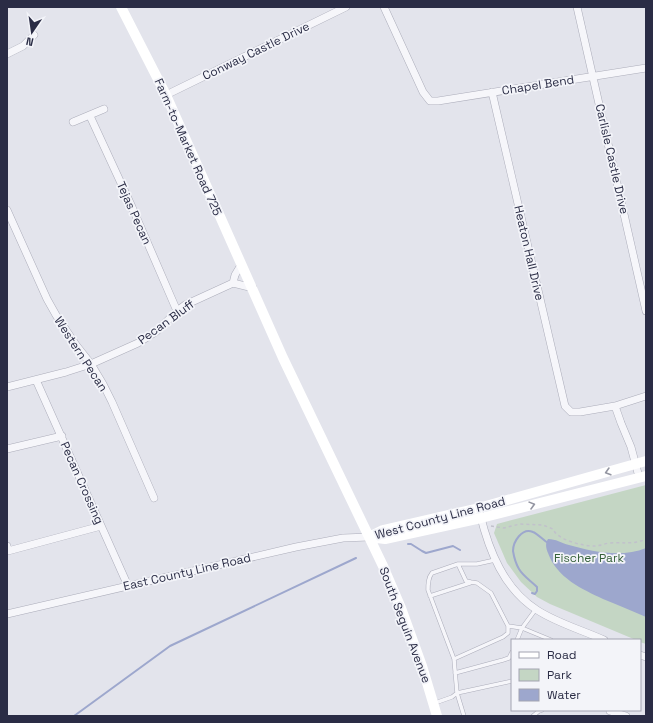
<svg xmlns="http://www.w3.org/2000/svg" width="653" height="723" font-family="'Space Grotesk',sans-serif">
<rect width="100%" height="100%" fill="#e3e4ec"/>
<!-- green -->
<path fill="#c4d6c4" d="M646,485v159l-6,-2v-2h-4l-86,-36 -13,-7 -16,-15 -14,-19 -13,-30 3,-9z"/>
<!-- water -->
<path fill="#9da7cd" d="M548,539c8,0 13,4 21,6 24,7 53,13 77,3v69c-14,-6 -28,-12 -43,-18 -21,-10 -46,-21 -55,-46 -2,-5 -3,-9 0,-14z"/>
<g fill="none" stroke-linecap="round" stroke-linejoin="round">
<!-- stream -->
<path stroke="#9da7cd" stroke-width="2" d="M408,544h3l11,7 4,2 27,-7 7,4
M532,593l3,1 2,-3v-4c-6,-6 -14,-11 -18,-18 -3,-5 -5,-12 -6,-18 0,-9 9,-24 20,-19 5,2 10,8 15,11
M74,716l96,-70 186,-88"/>
<!-- lane casing -->
<g stroke="#acadba" stroke-width="4.5">
<path id="lane" d="M430,596l40,-13
M508,626l14,2 29,12
M517,640l5,-12 14,-19
M454,659l49,-22 5,-4v-7l-17,-33 -14,-10 -6,-1 -5,-1 -8,-17
M455,673l48,-13 6,-2 3,-6
M435,703l17,-6 5,-4 -3,-34 -26,-69c0,-6 0,-12 4,-17l26,-9h19l18,-4
M464,716l-7,-23 55,-12
M533,716l6,-5 3,-1"/>
</g>
<!-- street casing -->
<g stroke="#acadba" stroke-width="8">
<path id="street" d="M384,7l39,85 7,9h8l208,-33
M577,7l69,304
M7,54l16,-8 11,-11
M492,92l73,314 6,6h9l35,-6 31,-10
M166,95l180,-88
M90,116l42,91 45,104
M73,122l31,-13
M7,210l40,89 9,16 20,30 15,19 12,20 9,18 42,96
M233,283l2,-8 6,-10
M36,380l92,206
M7,387l59,-15 25,-8 47,-21 19,-12 20,-20 8,-6 48,-22 20,5
M615,406l6,17 10,24 8,30
M7,449l55,-13
M480,514c9,37 24,75 57,96 20,13 45,20 67,30
M7,546l1,5 93,-25
M7,614l289,-67 47,-9 26,-1
M640,655l6,2
M610,711l16,5"/>
</g>
<!-- path -->
<path stroke="#c1c1cb" stroke-width="1.5" stroke-dasharray="3 3" stroke-linecap="butt" d="M491,526l13,2 16,-4 23,1 10,4c4,11 30,17 41,17 5,0 10,-2 15,-3 13,-1 25,2 37,-4"/>
<!-- lane -->
<use href="#lane" stroke="#f6f6fa" stroke-width="3.5"/>
<!-- street -->
<use href="#street" stroke="#f6f6fa" stroke-width="7"/>
<!-- secondary -->
<path stroke="#fff" stroke-width="10" d="M121,7l45,88 117,263 100,208 18,42 21,58 15,50
M369,537l14,-7 96,-22 167,-47
M369,537l16,2 96,-21 165,-42"/>
</g>
<!-- one-way arrows -->
<defs><path id="oneway-chevron" d="M-2-3.5L2.5 0L-2 3.5" fill="none" stroke-width="1.6" stroke-linecap="round" stroke-linejoin="round"/></defs>
<g stroke="#9496a2">
<use href="#oneway-chevron" transform="translate(608 472) rotate(164)"/>
<use href="#oneway-chevron" transform="translate(532 505) rotate(-15)"/>
</g>
<g text-anchor="middle" stroke-width="3.5" stroke-linejoin="round" paint-order="stroke">
<!-- street labels -->
<g font-size="12" fill="#2a2c45" stroke="#f3f4f9">
<text transform="translate(256 51) rotate(-26)" y="4">Conway Castle Drive</text>
<text transform="translate(538 85) rotate(-9)" y="4">Chapel Bend</text>
<text transform="translate(188 147) rotate(66)" y="4">Farm-to-Market Road 725</text>
<text transform="translate(612 159) rotate(77)" y="4">Carlisle Castle Drive</text>
<text transform="translate(134 213) rotate(66)" y="4">Tejas Pecan</text>
<text transform="translate(529 253) rotate(77)" y="4">Heaton Hall Drive</text>
<text transform="translate(166 322) rotate(-36)" y="4">Pecan Bluff</text>
<text transform="translate(81 354) rotate(57)" y="4">Western Pecan</text>
<text transform="translate(82 483) rotate(66)" y="4">Pecan Crossing</text>
<text transform="translate(440 518) rotate(-15)" y="4">West County Line Road</text>
<text transform="translate(187 572) rotate(-13)" y="4">East County Line Road</text>
<text transform="translate(405 625) rotate(69)" y="4">South Seguin Avenue</text>
</g>
<!-- park labels -->
<g font-size="12" fill="#36613a" stroke="#f3f4f9">
<text x="589" y="562">Fischer Park</text>
</g>
</g>
<!-- border -->
<rect width="653" height="723" fill="none" stroke="#2a2c45" stroke-width="16"/>
<!-- legend -->
<rect x="511" y="639" width="130" height="72" fill="#f3f4f9" stroke="#a3a4b1"/>
<rect x="519" y="652" width="20" height="6" fill="#ffffff" stroke="#a3a4b1"/>
<text x="547" y="659" font-size="12" fill="#2a2c45">Road</text>
<rect x="519" y="669" width="20" height="12" fill="#c4d6c4" stroke="#a3a4b1"/>
<text x="547" y="679" font-size="12" fill="#2a2c45">Park</text>
<rect x="519" y="689" width="20" height="12" fill="#9da7cd" stroke="#a3a4b1"/>
<text x="547" y="699" font-size="12" fill="#2a2c45">Water</text>
<!-- north arrow -->
<g transform="translate(32 32) rotate(193)" stroke="#f3f4f9" stroke-width="3" paint-order="stroke">
<path d="M0-3L7 15L0 10L-7 15Z" fill="#2a2c45"/>
<text y="-6" font-size="11" font-weight="bold" text-anchor="middle" fill="#2a2c45">N</text>
</g>
</svg>
